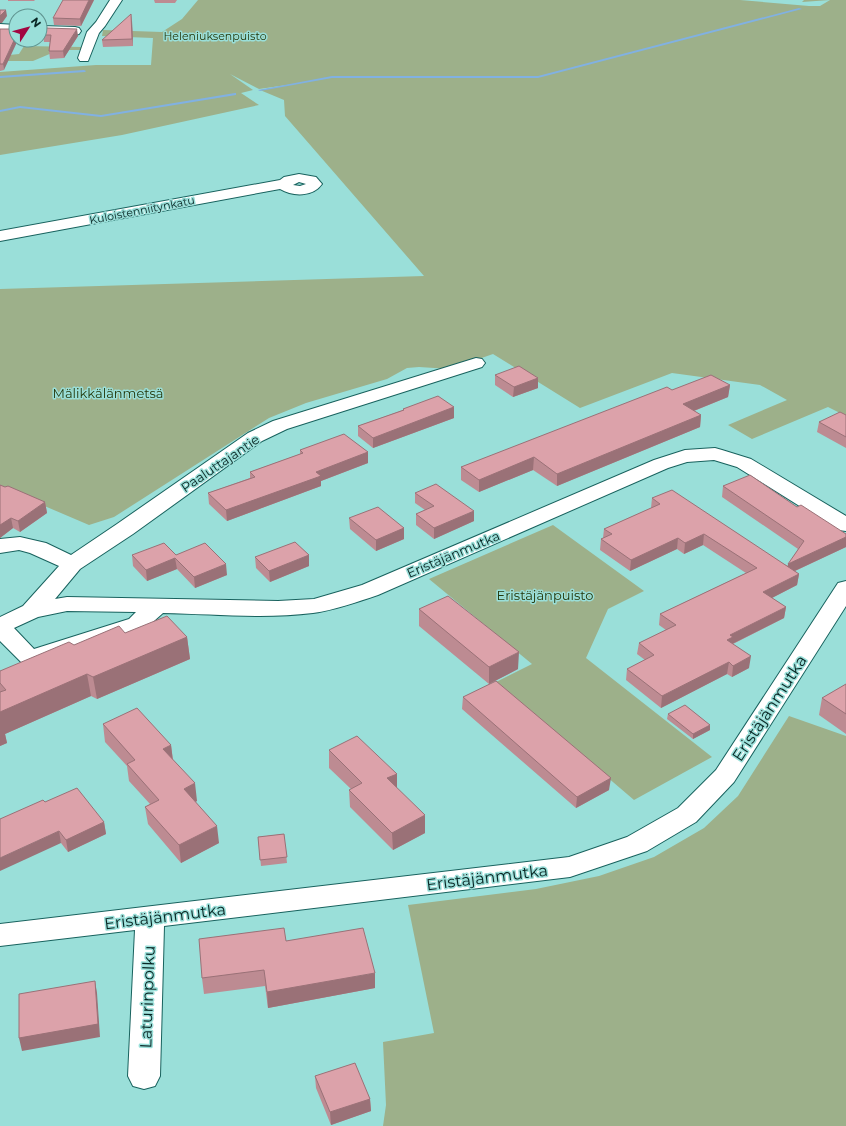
<svg xmlns="http://www.w3.org/2000/svg" width="846" height="1126" font-family="Montserrat,sans-serif">
<rect width="100%" height="100%" fill="#9adfd9"/>
<!-- green -->
<path fill="#9db08a" d="M198,0h542l69,6h11l10,-6 -28,2 2,-2h42v416l-18,-9 -76,32 -24,-14 59,-25 -27,-15 -88,-12 -92,35 -87,-54 -43,15 -31,-2 -12,1 -20,11 -81,24 -37,15 -155,99 -25,8 -89,-38v-198l424,-13 -139,-160 -1,-16 -24,-10 34,-6 -35,5 -29,-15 23,16 -12,3 18,12 -137,30 -122,20v-83l96,-7h55l2,-27 -51,-2 1,-6 59,2 20,-13z
M24,46l58,1 -1,3h-22l-26,11h-33v-5l19,-2z
M553,525l91,66 -36,18 -22,49 126,99 -78,43 -138,-118 36,-18 -103,-85z
M789,716l57,20v390h-463l3,-21 -3,-63 51,-9 -26,-128 128,-16 63,-13 55,-19 50,-29 34,-32z"/>
<g fill="none" stroke-linecap="round" stroke-linejoin="round">
<!-- stream -->
<path fill="#81b1e2" fill-rule="evenodd" d="M799,8l3,1 -264,69h-206l-72,13 -2,-1 74,-14h206z
M84,70l2,1 -1,1 -85,6v-2z
M235,93h1v2l-135,22 -81,-9 -20,4v-2l20,-4 81,9z"/>
<!-- minor casing -->
<g stroke="#18625e" stroke-width="2">
<path id="minor" d="M110,0h12l-17,26 -6,7 -11,28h-8l-2,-3 9,-26 9,-10z
M0,24l16,1v8l-16,-1z
M40,26l35,1 4,1 2,3 -2,3 -4,1 -35,-1z
M299,174l17,3 6,7c-9,13 -29,13 -42,5l-280,52v-10l280,-51 4,-3zM299,182l7,2 -6,2 -7,-1z
M476,358l6,1 3,4 -3,4 -195,62 -25,12 -129,93 -53,35 -25,30 12,-2 211,4 36,-2 48,-14 292,-125 31,-10 30,-2 7,2 29,9 95,57v15l-8,-1 -101,-63 -23,-7 -27,2 -19,6 -290,127c-21,7 -43,15 -65,18 -47,6 -102,1 -150,0l-18,16 -115,37 -8,-3 -22,-22v-24l23,-11 36,-40 -29,-13 -11,-3 -19,3v-14l20,-2 26,6 25,12 46,-31 131,-91 25,-12zM67,611l69,1 -7,7 -95,30 -20,-21 24,-11z
M846,581v25l-112,176 -38,40 -49,29 -77,26 -406,49 -4,150 -5,10 -11,3 -11,-3 -5,-10 7,-146 -135,16v-22l569,-67 58,-20 51,-29 38,-38 122,-187z"/>
</g>
<!-- minor -->
<use href="#minor" fill="#fff" fill-rule="evenodd"/>
</g>
<!-- wall -->
<path fill="#bd8b92" d="M8,0h27l-1,1h-26z
M94,0l-13,26 -27,-1 -1,-7z
M154,0h23l-2,3h-20z
M132,21l1,25 -30,1 -1,-7z
M46,28l32,8 -14,22 -14,1 -1,-8 1,-9h-6l-1,-7z
M0,29l4,41 -4,1z
M495,375l43,3v10l-25,9 -18,-12z
M730,385l-2,12 -34,14 7,4 -1,12 -143,59 -24,-16 -54,22 -18,-12v-13l211,-77z
M454,407v11l-81,30 -15,-12v-10l45,-16v-1z
M846,415v33l-29,-16 2,-10z
M300,450l68,2v11l-47,18v5l-94,35 -18,-17 -1,-11 42,-15v-6l50,-18z
M0,485l45,17 2,11 -27,19 -7,-4 -13,10z
M723,486l74,21 49,27v13l-51,24 4,3 -2,11 -25,13 14,9 -2,11 -51,26 16,24 -17,9 -5,-3 -66,34 -35,-28 1,-11 18,-9 -8,-6 2,-11 27,-13 -7,-5 1,-11 86,-41 -43,-28 -19,9 -7,-5 -47,22 -30,-21 1,-11 2,-1 1,-9 47,-21 1,-10 136,68 10,-17 -76,-52z
M415,493l59,28 -40,18 -18,-14v-11l9,-4 -10,-7z
M349,518l55,10v11l-28,12 -26,-22z
M132,555h44l51,20 -32,13 -18,-19 -30,12 -14,-15z
M255,557l54,9 -39,16 -14,-14z
M419,609l99,60 -29,15 -70,-58z
M125,633l62,4 3,22 -93,40 -6,-3 -86,38 2,9 -7,3v-75l74,-26z
M846,684v50l-27,-19 3,-17z
M463,697l146,93 -33,18 -114,-99z
M668,714l42,16 -17,9 -26,-20z
M103,724l68,21 2,15 24,41 -2,1 24,41 -38,20 -33,-39 -3,-17 5,-3 -21,-23 -2,-15 -22,-24z
M329,750l68,24v14l28,45 -32,17 -43,-43 -1,-17 2,-1 -22,-21z
M45,802l59,20 2,12 -38,18 -7,-9z
M284,834l3,29 -26,3 -3,-29z
M286,941l89,47 -107,20 -3,-22 -61,8 -2,-16z
M315,1076l55,23 1,12 -40,14 -15,-37z"/>
<!-- shaded-wall -->
<path fill="#9a7177" d="M89,0h5l-13,26 -1,-7z
M6,10l1,6 -5,7h-2v-7z
M131,14l1,7 1,25 -1,-7z
M77,29l1,7 -14,22 -1,-7z
M16,36v4h2l-14,30 -1,-6z
M538,378v10l-25,9 1,-10z
M730,385l-2,12 -47,19 2,-12z
M454,407v11l-81,30v-10z
M701,415l-1,12 -143,59v-12z
M368,452v11l-47,18v5l-94,35 -1,-11 90,-38z
M534,457l-1,13 -54,22v-12z
M45,502l2,11 -27,19 -2,-11z
M474,511v10l-40,18v-11z
M11,518l2,10 -13,10v-13z
M404,528v11l-28,12v-11z
M704,534l-1,11 -19,9 1,-11z
M846,537v10l-60,28 2,-11z
M678,538l-1,11 -47,22 1,-11z
M309,555v11l-39,16 -1,-11z
M175,558l2,11 -30,12 -1,-11z
M226,564l1,11 -32,13 -1,-11z
M799,574l-2,11 -35,18 1,-11z
M786,607l-2,11 -52,26 -5,-4 3,-5z
M187,637l3,22 -93,40 -4,-22z
M519,652l-1,17 -29,15v-17z
M751,656l-2,12 -17,9 1,-11z
M729,662l-2,12 -66,34 1,-12z
M87,674l4,22 -86,38 2,9 -7,3v-34z
M710,725v5l-17,9v-5z
M171,745l2,17 -10,-13z
M397,774v17l-10,-13z
M611,778l-2,12 -33,18 1,-11z
M195,783l2,18 -11,6 -2,-18z
M425,815v18l-32,17 -1,-17z
M104,822l2,12 -38,18 -2,-12z
M217,826l2,17 -38,20 -2,-18z
M59,831l2,12 -61,28v-13z
M375,973v15l-107,20 -1,-16z
M95,981l2,12 3,44 -78,14 -3,-13z
M370,1099l1,12 -40,14 -1,-13z"/>
<!-- building -->
<path fill="#dca2aa" stroke="#9a7177" d="M63,0h26l-9,19 -27,-1z
M0,10h6l-6,6z
M131,14l1,25 -30,1z
M46,28l31,1 -14,22h-14l2,-16h-8z
M0,29h16v7l-13,28h-3z
M519,366l19,12 -24,9 -19,-12z
M711,375l19,10 -47,19 18,11 -144,59 -23,-17 -55,23 -18,-13 206,-80 5,3z
M438,396l16,11 -81,31 -15,-12 46,-16 -1,-1z
M840,412l6,3v22l-27,-15z
M344,434l24,18 -52,20 5,4 -95,34 -18,-17 47,-16 -5,-5 53,-19 -3,-3z
M750,475l47,32 4,-2 45,29v3l-58,27 16,-23 -81,-55z
M436,484l38,27 -40,17 -18,-14 18,-8 -19,-13z
M0,485l5,2 3,-1 37,16 -27,19 -7,-3 -11,7z
M672,490l127,84 -36,18 23,15 -56,28 3,2 -6,3 24,16 -18,10 -4,-4 -67,34 -35,-27 27,-14 -15,-12 37,-18 -16,-11 97,-46 -53,-34 -19,9 -7,-5 -47,22 -30,-21 11,-5 -8,-5 56,-25 -8,-6z
M378,507l26,21 -28,12 -27,-22z
M295,542l14,13 -40,16 -14,-14z
M164,543l12,12 29,-12 21,21 -32,13 -19,-19 -29,12 -14,-15z
M448,596l71,56 -30,15 -70,-58z
M167,616l20,21 -94,40 -6,-3 -87,38v-20l6,-2 -6,-7v-12l69,-29 5,3 45,-19 6,7z
M496,681l115,97 -34,19 -114,-100z
M846,684v30l-24,-16z
M685,705l25,20 -17,9 -25,-20z
M137,708l34,37 -8,4 32,34 -11,6 33,37 -38,19 -34,-38 14,-7 -32,-36 8,-4 -32,-36z
M357,736l40,38 -10,4 38,37 -33,18 -43,-43 13,-7 -33,-33z
M77,788l27,34 -38,18 -7,-9 -59,27v-39l43,-19 2,2z
M284,834l3,23 -27,3 -2,-23z
M284,928l2,13 77,-13 12,45 -108,19 -3,-22 -62,8 -3,-39z
M95,981l3,43 -79,14v-44z
M355,1063l15,36 -40,13 -15,-36z"/>
<g text-anchor="middle" stroke-width="3" stroke-linejoin="round" paint-order="stroke">
<!-- far-park labels -->
<g font-size="11" fill="#24370a" stroke="#9adfd9">
<text x="215" y="40">Heleniuksenpuisto</text>
</g>
<!-- far-street labels -->
<g font-size="11" fill="#092624" stroke="#9adfd9">
<text transform="translate(142 210) rotate(-11)" y="4">Kuloistenniitynkatu</text>
</g>
<!-- park labels -->
<g font-size="13" fill="#24370a" stroke="#9adfd9">
<text x="108" y="398">Mälikkälänmetsä</text>
<text x="545" y="600">Eristäjänpuisto</text>
</g>
<!-- street labels -->
<g font-size="13" fill="#092624" stroke="#9adfd9">
<text transform="translate(220 463) rotate(-34)" y="5">Paaluttajantie</text>
<text transform="translate(453 554) rotate(-23)" y="5">Eristäjänmutka</text>
</g>
<!-- near-street labels -->
<g font-size="16" fill="#092624" stroke="#9adfd9">
<text transform="translate(769 708) rotate(-57)" y="6">Eristäjänmutka</text>
<text transform="translate(487 877) rotate(-7)" y="6">Eristäjänmutka</text>
<text transform="translate(165 916) rotate(-7)" y="6">Eristäjänmutka</text>
<text transform="translate(147 997) rotate(-88)" y="6">Laturinpolku</text>
</g>
</g>
<!-- north arrow -->
<g transform="translate(28 28) rotate(54)"><circle r="19" fill="#9adfd9" stroke="#609591"/>
<path d="M0-3L7 15L0 10L-7 15Z" fill="#a20541"/>
<text y="-6" font-size="11" font-weight="bold" text-anchor="middle" fill="#092624">N</text>
</g>
</svg>
